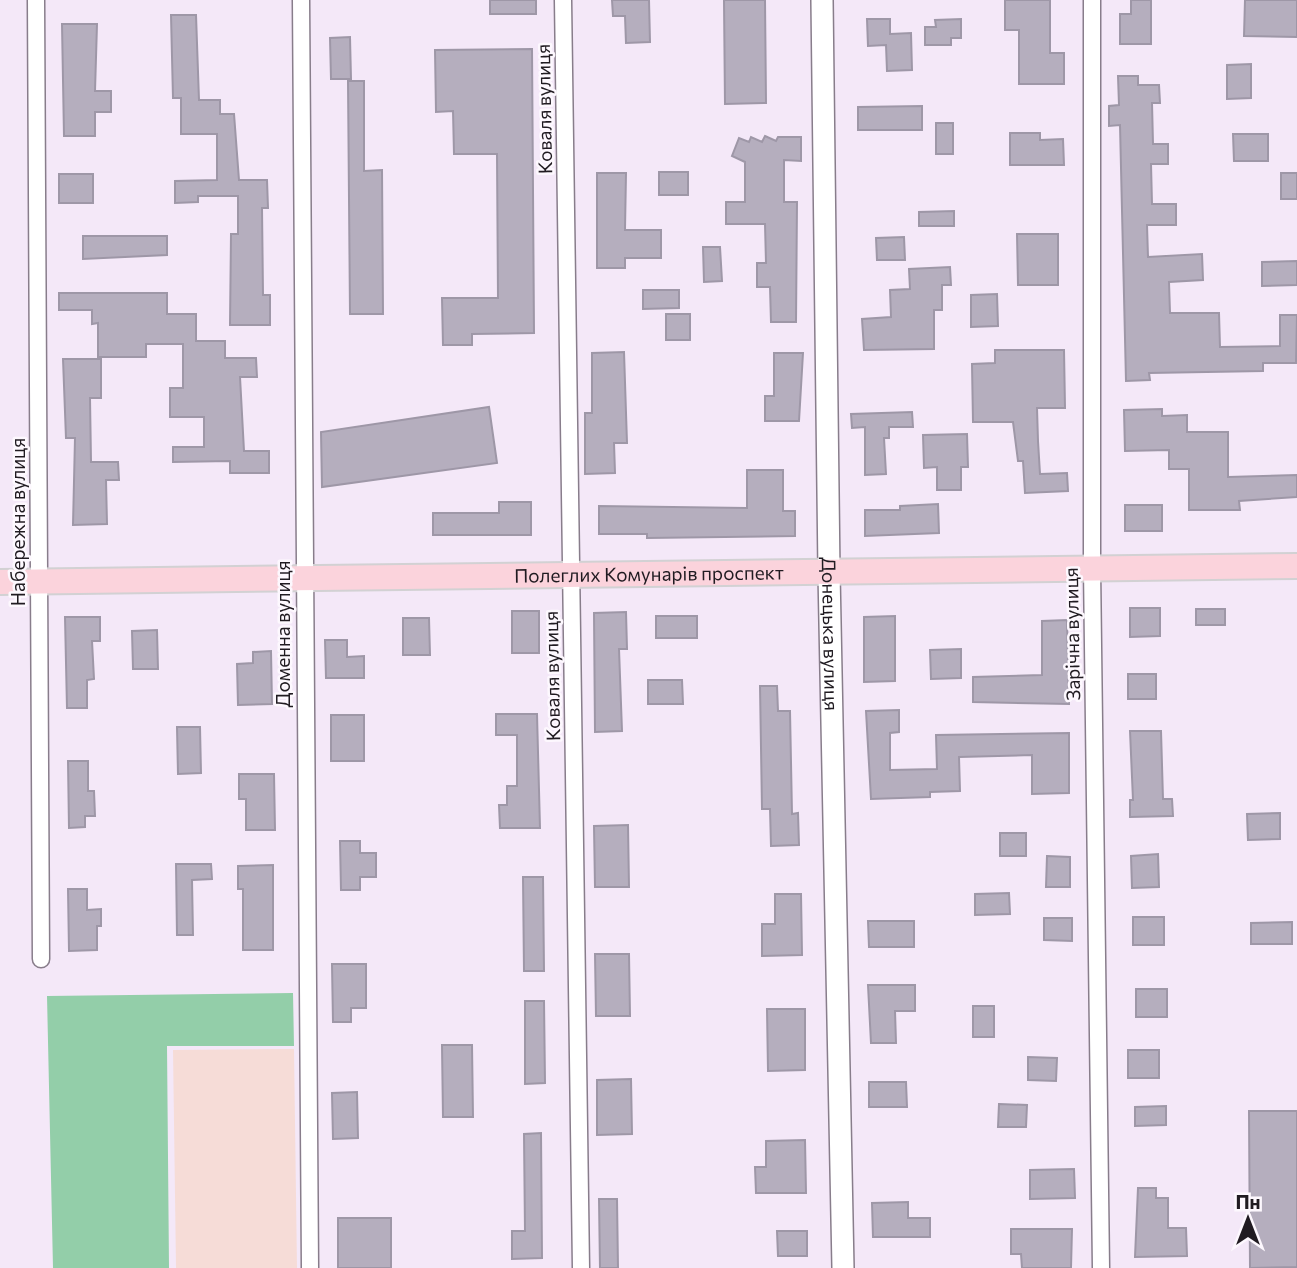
<svg xmlns="http://www.w3.org/2000/svg" width="1297" height="1268" font-family="Commissioner,sans-serif">
<rect width="100%" height="100%" fill="#f4e8f8"/>
<!-- commercial -->
<path fill="#f6dcd7" d="M294,1049l3,219h-121l-3,-218z"/>
<!-- green -->
<path fill="#93cea9" d="M293,993l1,53h-127l2,222h-116l-6,-272z"/>
<!-- building -->
<path fill="#b5aebe" stroke="#9e97a7" stroke-width="2" d="M490,0h46v14h-46z
M612,0h37l1,42 -24,1 -1,-27h-12z
M724,0h41l1,103 -41,1z
M1005,0h45v53h14v31h-45v-54h-14z
M1131,0h20v44h-31v-30h11z
M1245,0h52v37l-53,-1z
M171,15h25l3,85h21v14h14l5,66h28l1,28h-6l1,87h7v30h-40l1,-91h7v-38h-40v6l-23,1v-22l42,-1v-46h-36v-36h-8z
M867,19h23v15l21,-1 1,37 -25,1 -1,-26 -18,1z
M961,19v19h-10v7h-26v-18h11l-1,-7z
M62,24h35l-2,67h16v21h-16v24h-31z
M350,37l1,42h-20l-1,-41z
M532,49l2,284 -62,1v11h-29l-1,-47h56l-1,-144h-43l-1,-43 -17,1 -1,-62z
M1251,64v34l-24,1v-34z
M1118,76h20v9h21l1,18h-8l1,41h15v20h-17l1,40h24v21h-29l1,32 54,-3 1,26 -34,2 1,31h49l1,34 60,-1v-31h17l-1,48h-33v8l-114,2 1,7 -24,1 -6,-256 -11,1v-20l10,-1z
M348,81h16v90l18,-1 1,144h-33z
M922,106v24h-64v-23z
M936,123h17v31h-17z
M1010,133h30v7l23,-1 1,26h-54z
M1233,134h35v27h-34z
M765,136l11,5 2,-4h23v24l-17,-1v42h13l-1,120h-25l-1,-35h-13v-24h9l-1,-39h-39v-22h19v-40l-13,-6 7,-18 10,4 2,-5 11,5z
M659,172h29v23h-29z
M597,173h29l-1,57h36v28h-36v10h-28z
M1281,173h16v26h-16z
M59,174h34v29h-34z
M954,211v15h-35v-14z
M1017,234h41v51h-40z
M83,236h84v19l-84,4z
M904,237l1,23h-28l-1,-22z
M703,247h17l2,34 -18,1z
M1297,261v24l-35,1v-24z
M950,267l1,18h-9v25h-8v39l-70,1 -2,-31 29,-2 -1,-27 20,-1 -1,-20z
M643,290h36v18l-36,1z
M59,293h108v21h29v27h29v17h31l1,19h-17l4,74h25v22h-39v-12l-57,1v-15h31v-30h-34v-29h13v-44h-37v13h-48v-34l-6,1v-14h-33z
M997,294l1,32 -27,1v-32z
M666,314h24v26h-24z
M995,350h69l1,58h-28l1,33 2,33 27,-1 1,18 -43,2 -2,-32h-5l-5,-39h-40l-1,-58 23,-1z
M624,352l3,91h-13l1,30 -30,1v-61h7v-60z
M774,353h29l-4,68h-34v-25h9z
M63,359h38v39h-11l1,64h27l1,18h-13l1,44 -34,1 2,-87h-9z
M489,407l8,56 -175,24 -1,-55z
M1162,409v7l25,-1v17h41v45l69,-2v22l-58,4 1,9h-51v-41h-20v-19l-44,1 -1,-41z
M912,412l1,15h-24v11h-5l2,36 -21,1v-48l-13,1 -1,-14z
M967,434l1,33h-7v23h-24v-23l-13,1 -1,-33z
M747,470h36v41h12v25l-148,2v-4h-48v-28l148,2z
M499,502h32v33h-98v-22h66z
M938,504l1,29 -74,3v-26h35v-4z
M1125,505h37v26h-37z
M1130,608h30v28l-30,1z
M1196,609h29v16h-29z
M512,611h27v42h-27z
M626,612l1,37h-8l3,82 -27,1 -1,-119z
M656,616h41v22h-41z
M895,616v65l-31,1v-65z
M65,617h35v24h-8l2,38 -7,1v28h-20z
M403,618h26l1,37h-27z
M1067,620l2,84 -96,-2v-25l69,-2v-54z
M157,630l1,39h-25l-1,-38z
M325,640h22v17l17,-1v22h-38z
M961,649v29l-30,1 -1,-29z
M271,651l1,53 -34,1 -1,-41 16,-1v-11z
M1128,674h28v25h-28z
M648,680h34l1,24h-35z
M760,686h17l1,25h12l2,103 6,-1 1,32 -28,1 -1,-37h-8z
M899,710v22l-9,1v37l47,-1 -1,-34 133,-2v60l-37,1v-39l-73,2 1,34 -30,1v5l-59,2 -5,-88z
M496,714h41l3,114h-40l-1,-23h8v-19h10v-51h-21z
M331,715h33v46h-33z
M177,727h23l1,46 -23,1z
M1130,731h31l2,68h9l1,17 -43,1v-17h3z
M68,761h20v30h6l1,25h-10v11l-16,1z
M239,774h35l1,56h-29v-31h-7z
M1280,813v26l-32,1 -1,-26z
M628,825l1,62h-34l-1,-61z
M1000,833h26v23h-26z
M340,841h20v12h16v24h-16v13h-19z
M1158,854l1,33 -27,1 -1,-32z
M1047,856l23,1v30h-24z
M176,864h35l1,15 -20,1 1,55h-16z
M273,865v85h-30v-61h-5v-23z
M523,877h20l1,94h-20z
M68,889h19v21l14,-1v17h-4v24l-28,1z
M1009,893l1,21 -35,1v-21z
M775,894h26l1,61 -40,1v-32h13z
M1133,917h31v28h-31z
M1044,918h28v23l-28,-1z
M868,921h46v26h-45z
M1292,922v22h-41v-21z
M595,954h34l1,62h-34z
M332,964h34v44h-15v14h-18z
M868,985h47v26h-20l1,32h-25z
M1136,989h31v28h-31z
M525,1001h19l1,82 -20,1z
M973,1006h21v31h-21z
M767,1009h38v61l-37,1z
M442,1045h30l1,72h-30z
M1128,1050h31v28h-31z
M1028,1057l29,1 -1,23 -28,-1z
M631,1079l1,55 -35,1v-55z
M869,1082h37l1,25h-38z
M357,1092l1,46 -25,1 -1,-46z
M999,1104l28,1 -1,22h-28z
M1166,1106v19l-31,1v-19z
M1249,1111h48v156l-47,1z
M541,1133l1,125 -30,1v-28h13l-1,-97z
M805,1140l1,53h-50l-1,-26h11v-26z
M1074,1169l1,29 -45,1v-29z
M1138,1188h18v10h12v30h18l1,28 -52,1z
M599,1199h18l1,69h-18z
M908,1202v16h22v19h-57l-1,-34z
M338,1218h53v50h-53z
M1011,1229h61l-1,39h-49l-1,-14h-10z
M777,1231h30v25h-29z"/>
<g fill="none" stroke-linecap="round" stroke-linejoin="round">
<!-- street casing -->
<g stroke="#887d8b" stroke-width="19">
<path id="street" d="M36,0l5,959
M301,0l9,1268
M563,0l18,1268
M1092,0v568l9,700"/>
</g>
<!-- secondary casing -->
<g stroke="#887d8b" stroke-width="24">
<g id="secondary">
<path id="s1" d="M822,0l7,573 14,695"/>
</g>
</g>
<!-- primary casing -->
<g stroke="#d2d1d3" stroke-width="28">
<g id="primary">
<path id="s2" d="M0,582l1297,-16"/>
</g>
</g>
<!-- street -->
<use href="#street" stroke="#fff" stroke-width="16"/>
<!-- secondary -->
<use href="#secondary" stroke="#fff" stroke-width="21"/>
<!-- primary -->
<use href="#primary" stroke="#fbd3dc" stroke-width="24"/>
</g>
<g text-anchor="middle" stroke-width="5" stroke-linejoin="round" paint-order="stroke">
<!-- street labels -->
<g font-size="19" fill="#201b21" stroke="#fdf8fe">
<text transform="translate(544 109) rotate(-91)" y="7">Коваля вулиця</text>
<text transform="translate(18 522) rotate(-90)" y="7">Набережна вулиця</text>
<text dy="7" stroke="none"><textPath href="#s2" startOffset="649">Полеглих Комунарів проспект</textPath></text>
<text transform="translate(283 634) rotate(-90)" y="7">Доменна вулиця</text>
<text dy="7" stroke="none"><textPath href="#s1" startOffset="634">Донецька вулиця</textPath></text>
<text transform="translate(1072 634) rotate(-91)" y="7">Зарічна вулиця</text>
<text transform="translate(552 676) rotate(-91)" y="7">Коваля вулиця</text>
</g>
</g>
<!-- north arrow -->
<g transform="translate(1248 1219)" stroke="#fdf8fe" stroke-width="5" paint-order="stroke">
<path d="M0-5L12 26L0 18L-12 26Z" fill="#201b21"/>
<text y="-10" font-size="19" font-weight="bold" text-anchor="middle" fill="#201b21">Пн</text>
</g>
</svg>
